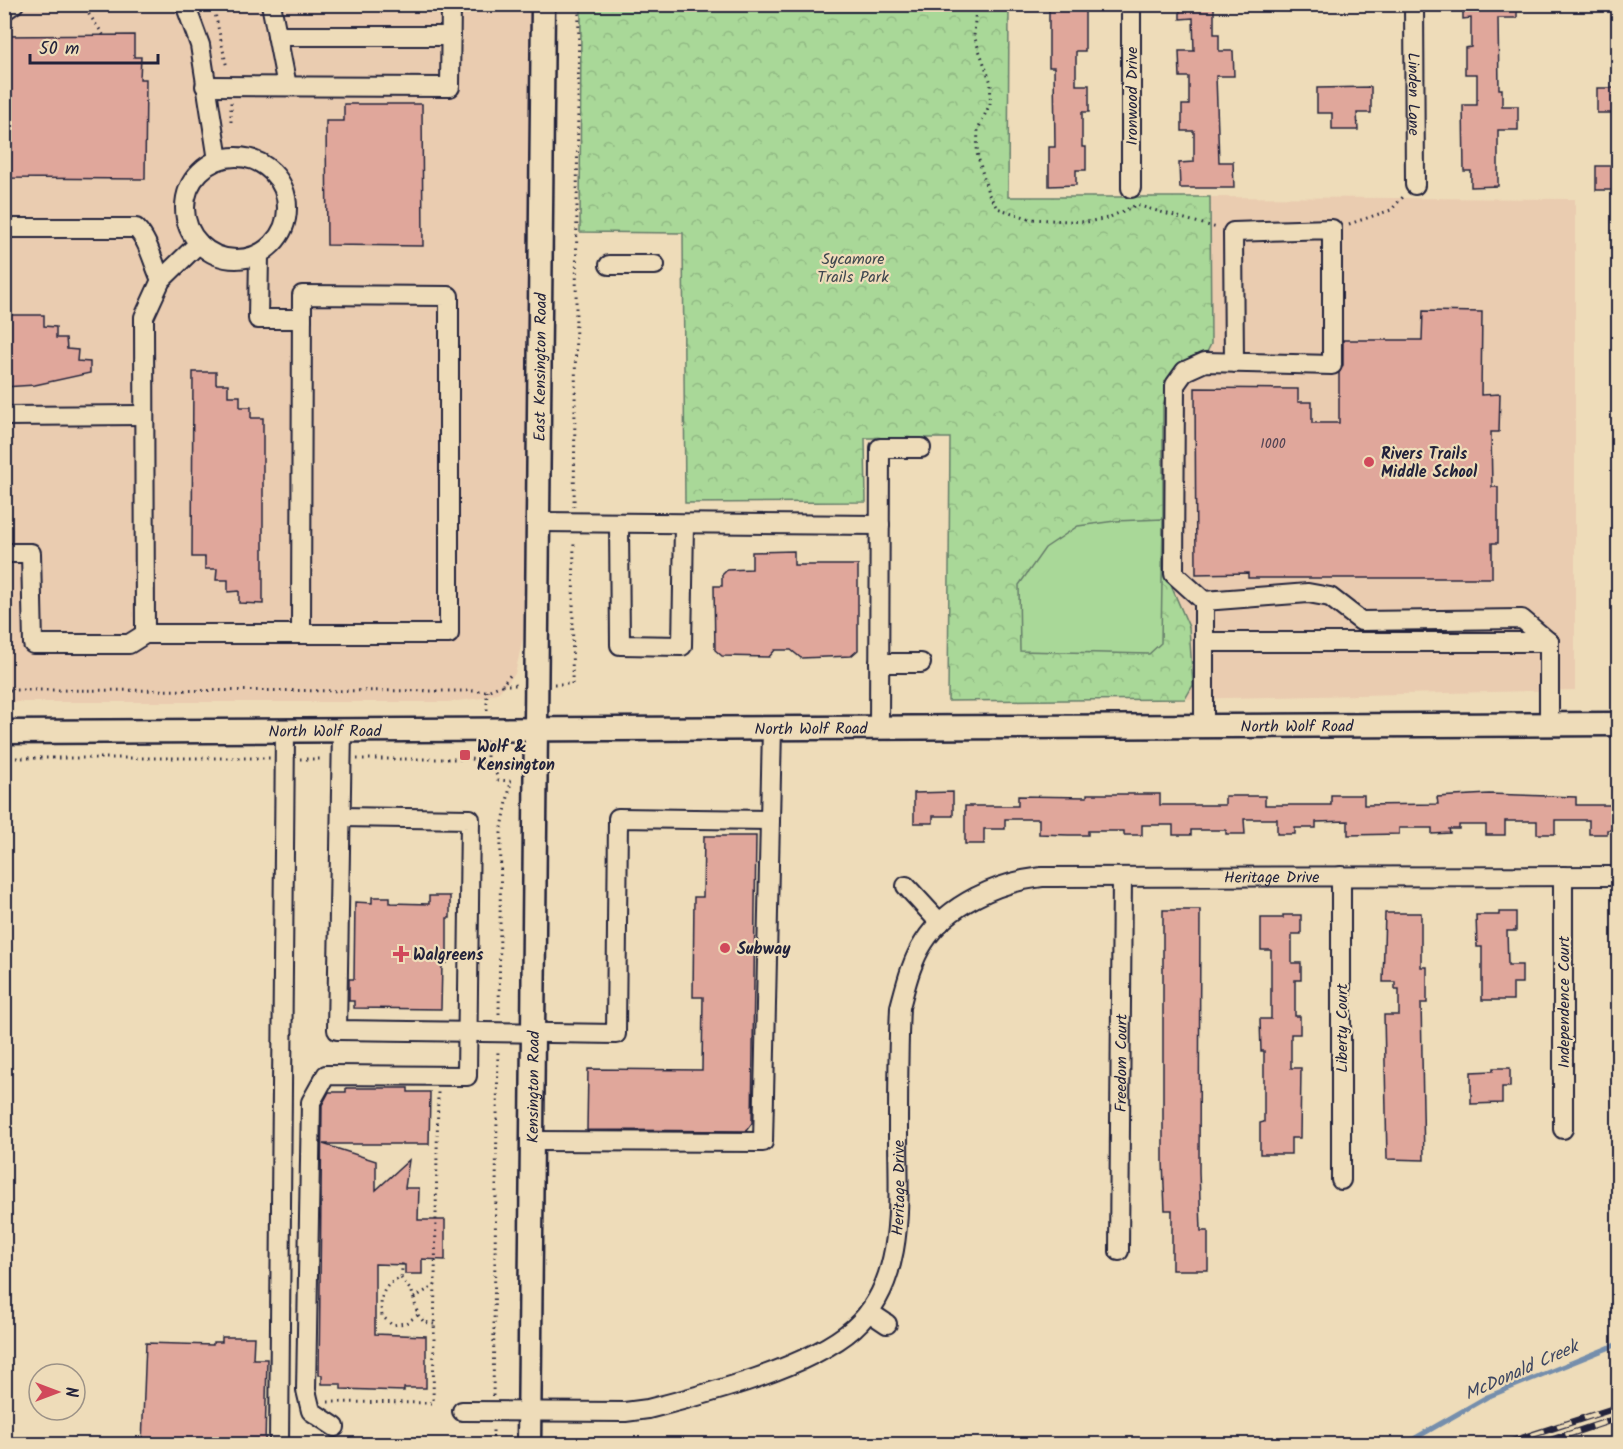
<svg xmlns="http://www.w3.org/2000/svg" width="1623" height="1449" font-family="Kalam,sans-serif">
<defs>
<pattern id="park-crowns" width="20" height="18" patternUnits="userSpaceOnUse" patternTransform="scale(1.5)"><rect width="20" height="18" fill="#a9d898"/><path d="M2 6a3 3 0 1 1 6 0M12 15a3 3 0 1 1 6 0" fill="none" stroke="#91b984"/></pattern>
</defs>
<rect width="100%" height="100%" fill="#eedcb9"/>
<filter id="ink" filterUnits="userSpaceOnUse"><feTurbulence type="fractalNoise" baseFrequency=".0167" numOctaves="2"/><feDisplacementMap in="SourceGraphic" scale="12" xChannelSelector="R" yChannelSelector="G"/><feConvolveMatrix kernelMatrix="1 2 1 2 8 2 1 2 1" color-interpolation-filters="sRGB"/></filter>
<g filter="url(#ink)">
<!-- built -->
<path fill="#eaccb0" d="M5,5h528l-10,633 -8,36 -16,18 -17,6 -34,4h-443z
M1210,197l365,2v491l-389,9 7,-14 -4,-57 -26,-61v-162l10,-31 18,-17 16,-5 4,-8z"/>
<!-- park -->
<path fill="url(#park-crowns)" stroke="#667d6a" stroke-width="1.5" d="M581,5h428l-1,192h202l1,147 -4,8 -16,5 -18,16 -10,32v162l26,60 4,58 -8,14 -237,2 2,-263h-85l1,64 -181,1 -2,-270 -103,-1z"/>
<!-- pitch -->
<path fill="#a9d898" stroke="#667d6a" stroke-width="1.5" d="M1163,519l-2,124 -12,11 -129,-3 -1,-66 26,-37 33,-22 37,-5z"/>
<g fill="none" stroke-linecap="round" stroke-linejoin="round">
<!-- stream -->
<path stroke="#748eac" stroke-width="5" d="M1405,1444l82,-47 131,-53"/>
</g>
<!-- building -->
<path fill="#e0a79b" stroke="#22223b" stroke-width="1.5" d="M1049,4h36v47h-9v34h13v27h-7v35h4v23h-10v15l-27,1v-39h6l-1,-80h-5z
M1180,4h34v30h5v17h14l1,25h-18l3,86h14l1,26h-54l-1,-25 15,-1v-31h-12v-26h7v-28h-9l-1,-26h15l-1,-33 -13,1z
M1463,4h54v14h-19l1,71h3v17h16v24h-20v56l-27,1v-16h-7l-1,-66h14v-31h-12v-26l6,-1v-29l-8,1z
M134,35v22h7l-1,22h6l-1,100 -141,-1v-142z
M1371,87v26h-14l1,17h-26v-17h-15v-25z
M1597,88h21v25h-21z
M344,104h78l1,142 -96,-1 -1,-124h18z
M1596,166h22v24h-22z
M1423,311l59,1 -1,83 19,-1 -1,38h-8l1,55h6v56h-6v35h-244v-5l-52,1 -1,-186 103,1v13h14v21h27v-50l4,-8v-25h79z
M4,315h40v11l12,1v11h10l1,11 11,1 -1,11 13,1v11l-55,12 -31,2z
M193,372h23v12h12v12h12v11h11v11h12v186l-24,-1v-12l-11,1v-12h-12l1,-11h-12v-12h-13z
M794,551v14h64v85l-7,6 -50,2 -10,-8h-16l-6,7 -47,-1 -7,-6 -1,-64h8v-11l5,-5 25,-1v-17z
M953,792v24h-20v7h-19v-30z
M1087,794h73v11h65v-9h40v9h66v-10h33v10l74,-1 -1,-7 52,-3 87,3v8h42v25h-11v4h-18v-14h-34v14h-18v-13h-32v14h-19v-10h-27v4h-10l1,4 -18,1v-6h-33v6l-51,1v-14l-32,1v6h-21v6h-18v-15h-33l1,15h-19v-4h-35v5h-18v-10h-31v10h-18v-4h-36v4h-20l-29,-1v-15h-34v10h-21v15h-19v-38h53v-10l69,1z
M704,836h52l-4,287 -6,8 -159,-1 1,-61 114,1 1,-73h-10l1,-100h9z
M429,896h21v22h-3v45h-5l-1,46 -87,-1v-7h-5v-22h5l1,-77 17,1v-6h18v6l39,1z
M1163,910h37l-1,261 2,60h7v39h-36v-60h-7l-2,-49z
M1499,912h17v19h-9l1,34h14v18h-9v17h-31v-53h-5l-1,-32h23z
M1385,913h36v54h6v36h-6l3,157 -37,-1 -3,-144h15v-26h-4v-7h-12z
M1283,915h18v19h-9v29h9v17h-6v36h5v18h-9v34h10l-1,70h-9v16h-31v-31l4,-1v-71h-3l-1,-32h11v-69h-10v-32h22z
M1493,1068h17v19h-8v16l-31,1v-32l22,-1z
M346,1088h62v4h22l-1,52h-106l53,17v29l33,-30 -4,28h14l-1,32h27v40l-23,-1v15h-17v-9l-30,-1v70l51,2v52h-22v3l-63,-2v-5h-19v-9h-3l3,-270 7,-13h17z
M222,1337h32l-1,22h14l-2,85 -87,-3v3h-36l4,-101 67,2v-3h9z"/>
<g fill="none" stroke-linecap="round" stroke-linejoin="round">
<!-- minor casing -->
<g stroke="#22223b" stroke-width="22">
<g id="minor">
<path d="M185,4l15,41 18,115"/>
<path d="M271,4l16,82"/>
<path id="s1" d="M1414,4l1,181"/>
<path d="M4,11l10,-7"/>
<path d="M277,36h174"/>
<path d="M205,86l245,1 1,-83"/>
<circle cx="236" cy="208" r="51"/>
<path d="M1131,188v-184"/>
<path d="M4,228h132c13,13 17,35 25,52"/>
<path d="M259,254l-1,65h44"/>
<path d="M609,265h46"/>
<path d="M4,416l140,-1"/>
<path d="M538,522l342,3"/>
<path d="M619,523l1,122 62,1 2,-122"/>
<path d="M4,553h27l2,91h96l16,-10h304v-338l-147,-1 -1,338"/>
<path d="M1204,601l104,-8 22,4 31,24 161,-2 27,23"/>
<path d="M145,634l-1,-317 17,-37 38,-37"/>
<path d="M1204,642h345"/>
<path d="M1549,642v82"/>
<path d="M879,663h42"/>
<path d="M1204,726v-125l-30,-27 1,-189 10,-14 20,-9 127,3v-136l-99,3 1,131"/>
<path d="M879,728l1,-280h41"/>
<path d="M342,730l-5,300 279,4 2,-216 152,2"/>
<path d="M1563,876v253"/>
<path d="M906,886l34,37"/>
<path d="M533,1141l230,1 9,-414"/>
<path d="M1341,1180v-304"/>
<path id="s2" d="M1119,1251l3,-374"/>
<path d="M869,1312l18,12"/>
<path id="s3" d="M462,1411l163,1 23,-3c59,-15 161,-41 206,-81 53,-47 44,-130 44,-193 0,-43 0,-85 2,-128 6,-22 11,-45 24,-65 24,-38 75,-60 118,-65l576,-1"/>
<path d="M335,1427l-24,-16 -5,-21 5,-288 15,-27 141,1 3,-257 -129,-2"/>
<path d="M279,1444l6,-713"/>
</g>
</g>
<!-- major casing -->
<g stroke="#22223b" stroke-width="27">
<g id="major">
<path id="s4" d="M4,732l1614,-8"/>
<path id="s5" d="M529,1444l14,-1440"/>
</g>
</g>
<!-- path -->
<path stroke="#22223b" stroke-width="3" stroke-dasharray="1.5 4.5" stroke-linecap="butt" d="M82,4l22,32
M213,4l14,64
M976,4l-2,32 17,47 -1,21 -12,25 -1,24 11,40 9,15 34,11 56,3 21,-4 28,-13 81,23
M231,122v-21
M1349,224l42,-14 12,-13
M574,507l5,-503
M554,684h18l2,-144
M502,685h16
M4,690l483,1 15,-6 10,-12
M487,710v-19
M4,758h266
M300,759h24
M357,759h114c12,2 25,8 27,21l13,1 -10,52 -2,182
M487,763v-16
M401,1278l11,14 6,23 -12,8 -14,2 -10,-9c-3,-19 1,-32 19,-38l2,-18
M414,1298l21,-13
M418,1315l6,7 10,2
M493,1396l5,-348
M328,1402l105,1 5,-311
M493,1444v-18"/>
<!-- minor -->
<use href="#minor" stroke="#eedcb9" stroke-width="18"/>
<!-- major -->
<use href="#major" stroke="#eedcb9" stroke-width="22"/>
<!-- rail casing -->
<g stroke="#22223b" stroke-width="7">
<path id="rail" d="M1504,1444l114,-37
M1539,1444l79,-26"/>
</g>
<!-- rail -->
<use href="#rail" stroke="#eedcb9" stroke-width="4.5" stroke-dasharray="14" stroke-linecap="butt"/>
</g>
</g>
<!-- markers -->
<g fill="#d1495b" stroke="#eedcb9" stroke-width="2">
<circle cx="1369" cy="462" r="6"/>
<rect x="459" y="749" width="12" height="12" rx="3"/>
<circle cx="725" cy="948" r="6"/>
<path d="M398 945h6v6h6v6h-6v6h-6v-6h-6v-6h6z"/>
</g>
<g text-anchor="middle" stroke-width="4.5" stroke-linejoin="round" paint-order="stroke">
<!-- number labels -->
<g font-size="14" fill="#524353">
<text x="1273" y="448">1000</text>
</g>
<!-- street labels -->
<g font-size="16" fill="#22223b" stroke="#eedcb9">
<text dy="6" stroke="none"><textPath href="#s1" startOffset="90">Linden Lane</textPath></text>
<text transform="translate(1131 96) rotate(-90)" y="6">Ironwood Drive</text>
<text dy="6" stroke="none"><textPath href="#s5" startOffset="1077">East Kensington Road</textPath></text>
<text dy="6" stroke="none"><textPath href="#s4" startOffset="1293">North Wolf Road</textPath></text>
<text dy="6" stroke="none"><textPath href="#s4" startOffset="807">North Wolf Road</textPath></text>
<text dy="6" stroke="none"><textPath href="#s4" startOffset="321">North Wolf Road</textPath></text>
<text dy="6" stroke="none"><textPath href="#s3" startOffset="1180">Heritage Drive</textPath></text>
<text transform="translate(1563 1002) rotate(-90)" y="6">Independence Court</text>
<text transform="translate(1341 1028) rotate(-90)" y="6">Liberty Court</text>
<text dy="6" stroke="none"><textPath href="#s2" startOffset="188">Freedom Court</textPath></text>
<text dy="6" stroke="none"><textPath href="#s5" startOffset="357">Kensington Road</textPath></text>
<text dy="6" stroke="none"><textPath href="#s3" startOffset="561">Heritage Drive</textPath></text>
</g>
<!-- park labels -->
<g font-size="16" fill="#3d464e" stroke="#eedcb9">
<text x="853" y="264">Sycamore<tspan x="853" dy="18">Trails Park</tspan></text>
</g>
<!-- poi labels -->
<g font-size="16" font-weight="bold" fill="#22223b" stroke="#eedcb9" text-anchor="start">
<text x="1381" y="459">Rivers Trails<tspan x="1381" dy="18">Middle School</tspan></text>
<text x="477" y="752">Wolf &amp;<tspan x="477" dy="18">Kensington</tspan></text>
<text x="737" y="954">Subway</text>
<text x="413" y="960">Walgreens</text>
</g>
<!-- water labels -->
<g font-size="18" font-style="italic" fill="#3d4661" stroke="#eedcb9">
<text transform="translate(1521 1370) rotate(-24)" y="6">McDonald Creek</text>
</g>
</g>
<!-- margin -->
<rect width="1623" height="1449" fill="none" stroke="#eedcb9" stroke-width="24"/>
<rect x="12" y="12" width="1599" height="1425" fill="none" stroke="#22223b" stroke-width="2" filter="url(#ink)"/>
<!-- north arrow -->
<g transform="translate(57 1392) rotate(90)"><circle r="28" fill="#eedcb9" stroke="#9c9287" stroke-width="1.5"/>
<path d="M0-4.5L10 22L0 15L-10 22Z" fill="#d1495b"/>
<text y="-9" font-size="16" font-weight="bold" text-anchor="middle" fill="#22223b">N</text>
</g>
<!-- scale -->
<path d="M30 54v9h128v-9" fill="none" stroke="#22223b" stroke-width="3"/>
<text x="39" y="54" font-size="18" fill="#22223b" stroke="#eedcb9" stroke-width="4.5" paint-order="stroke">50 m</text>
</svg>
